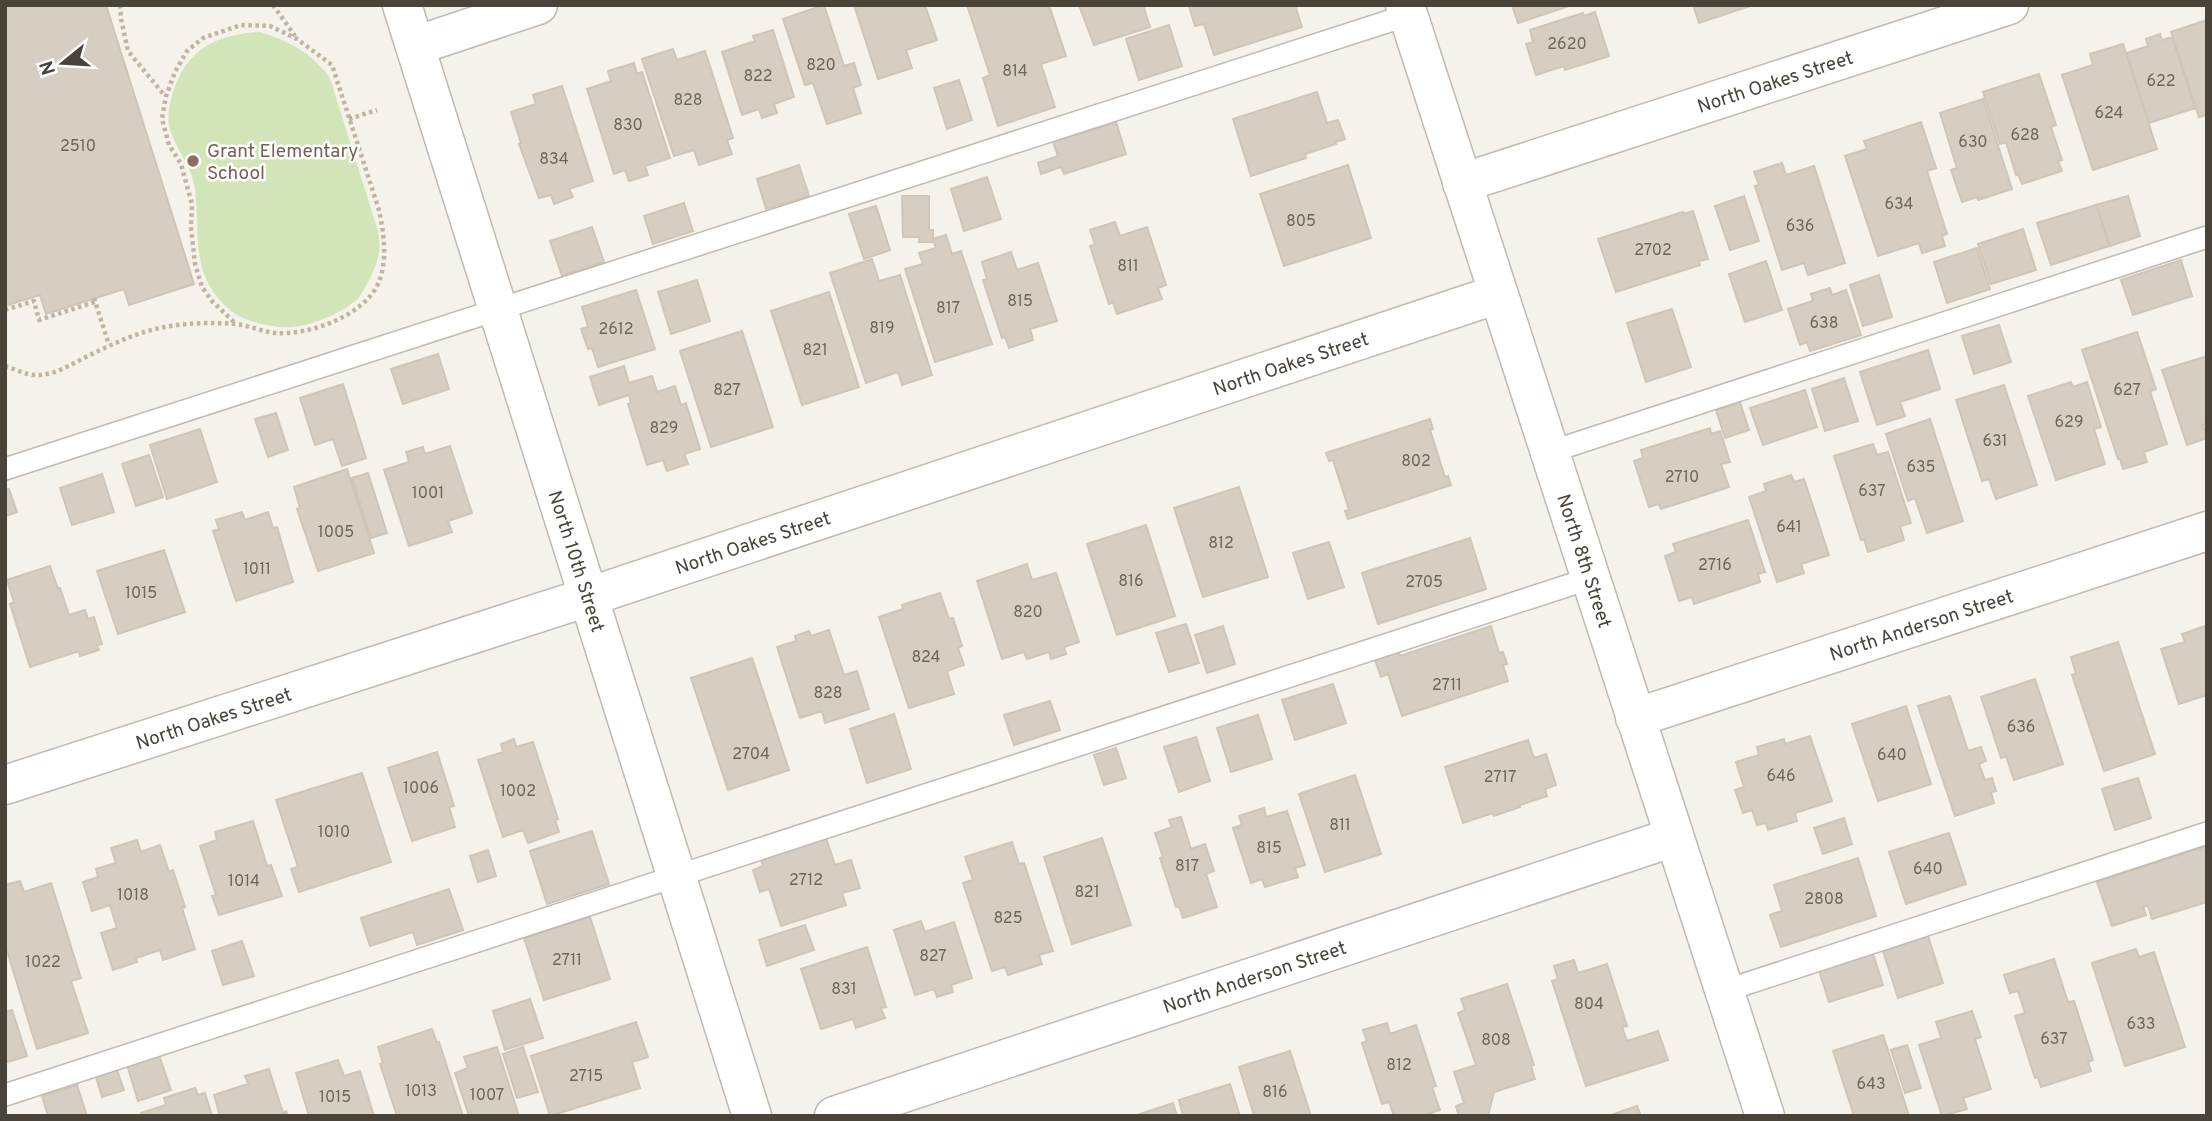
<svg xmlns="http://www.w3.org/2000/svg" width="2212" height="1121" font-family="Overpass,sans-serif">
<rect width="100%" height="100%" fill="#f5f2ec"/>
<!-- green -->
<path fill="#d2e5b8" d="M260,32c29,9 52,21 70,46l48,153c1,7 2,15 1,21 -2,14 -11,32 -19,44 -12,15 -47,29 -67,31 -16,1 -37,-3 -52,-10 -8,-3 -18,-13 -24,-20 -26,-33 -17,-70 -22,-108 -3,-23 -21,-41 -26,-64 -2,-14 2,-28 7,-41 15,-38 45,-50 84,-52z"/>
<!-- building -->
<path fill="#d6cec2" stroke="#d0c5b6" stroke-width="2" d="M8,5h98l88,279 -65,21 -5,-16 -78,25 -6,-19 -35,11v-300z
M824,5l20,61 10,-3 7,22 -8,3 8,25 -34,11 -14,-41 -8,2 -22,-66z
M854,5h71l12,35 -31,10 6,18 -34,11z
M967,5h82l17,51 -25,8 14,43 -57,19 -15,-48 7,-3z
M1079,5h64l7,22 -56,18z
M1295,5l7,22 -88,28 -10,-31 -9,2 -6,-20z
M1512,5h60l-54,18z
M1693,5h57v1l-51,17z
M1595,12l14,44 -44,14 -1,-4 -28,9 -10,-31 7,-2 -3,-12 53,-17 1,3z
M2207,20v95l-8,2 -28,-85z
M1169,25l13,41 -43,14 -13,-41z
M773,30l21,67 -20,7 3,9 -15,5 -3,-9 -17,6 -20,-63 33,-11 -2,-5z
M2160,34l2,6 10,-3 23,71 -46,15 -22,-70 21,-7 -2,-7z
M2123,44l34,105 -64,21 -31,-95 31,-10 -3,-11z
M673,49l4,11 28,-9 28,87 -6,2 5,14 -33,11 -5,-15 -20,6 -32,-97z
M634,63l3,11 5,-2 28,86 -25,8 3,9 -19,6 -4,-11 -11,4 -27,-85 24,-8 -3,-10z
M2039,74l17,51 -5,2 11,33 -4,1 4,10 -40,13 -4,-10 -2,1 -10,-33 -6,2 -17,-52z
M959,80l13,40 -25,9 -13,-41z
M562,86l31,95 -24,8 4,8 -19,7 -3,-9 -12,3 -20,-54 2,-1 -10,-31 25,-8 -3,-9z
M1317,92l10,31 11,-3 7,19 -10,3 1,2 -31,10 1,4 -55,18 -18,-57z
M1983,99l29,90 -34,11 -1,-3 -15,5 -11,-32 6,-2 -17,-55z
M1116,122l10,32 -62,20 -3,-7 -20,7 -3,-11 20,-7 -5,-14z
M1921,122l15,46 -9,3 20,63 -5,2 3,10 -23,7 -3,-10 -41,13 -33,-100 22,-7 -3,-8z
M1782,163l4,12 28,-9 31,97 -37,12 -4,-12 -22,7 -27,-84 4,-1 -5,-13z
M799,165l10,31 -43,13 -9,-30z
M1348,165l23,73 -87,28 -24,-72z
M987,177l14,42 -37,12 -13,-42z
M902,196h27v34h4v12h-14v-5h-16z
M1744,196l15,45 -29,9 -15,-44z
M2128,196l12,40 -30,10 -14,-41z
M684,203l9,28 -40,13 -9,-28z
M2096,205l13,41 -58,19 -14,-42z
M876,206l14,44 -26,9 -15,-45z
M1693,211l15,48 -9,2 1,4 -84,27 -18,-53 85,-27 1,2z
M1115,222l5,14 27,-9 19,58 -8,3 4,11 -45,15 -4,-12 -4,2 -19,-58 5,-2 -5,-14z
M592,227l12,35 -42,14 -12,-35z
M2023,229l13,41 -45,14 -13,-40z
M946,235l6,19 9,-3 31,93 -57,18 -30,-93 18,-5 -4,-11 17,-5 -3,-9z
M1977,248l13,41 -43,14 -13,-41z
M1011,252l6,18 21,-7 19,58 -27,8 3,11 -24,8 -4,-11 -3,1 -19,-58 4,-1 -5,-17z
M872,259l7,22 21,-6 32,100 -30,10 -4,-13 -32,11 -36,-110z
M2181,260l11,36 -59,19 -12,-35z
M1766,261l16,49 -37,12 -16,-48z
M1879,275l13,42 -29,9 -13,-41z
M697,280l13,41 -39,13 -13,-42z
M1830,288l2,7 14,-5 15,45 -51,16 -3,-9 -7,3 -12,-36 25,-8 -2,-7z
M636,290l19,59 -57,18 -6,-19 -4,1 -7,-20 7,-2 -6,-20z
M829,292l30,95 -57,18 -31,-94z
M1672,309l19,58 -45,15 -19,-59z
M1999,325l12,37 -37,12 -12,-38z
M742,331l31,96 -62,20 -31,-96z
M2137,332l19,57 -6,2 17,53 -23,8 3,10 -24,7 -3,-10h-2l-36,-109z
M1928,350l12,39 -40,13 5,14 -28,9 -17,-53z
M438,354l11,35 -46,15 -12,-35z
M2207,356v68l-4,1 4,13 -20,7 -25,-75z
M624,366l5,17 23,-7 5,16 18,-6 6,19 5,-2 14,46 -16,5 4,10 -21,7 -4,-11 -16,5 -19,-61 3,-1 -2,-8 -30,10 -9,-28z
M1844,378l14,43 -33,10 -13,-42z
M2071,382l2,5 14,-5 14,45 -7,2 11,35 -49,16 -28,-84z
M343,384l23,74 -24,8 -9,-27 -18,6 -15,-47z
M2004,385l33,100 -41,14 -7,-20 -7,2 -26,-81z
M1805,390l12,37 -54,18 -13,-37z
M1740,402l9,28 -24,8 -9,-28z
M276,413l12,37 -20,7 -13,-38z
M1430,419l3,10 -3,1 15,47 3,-1 3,9 -103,34 -3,-8 4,-1 -16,-50 -4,1 -3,-8z
M1930,419l33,102 -36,12 -12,-35 -7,3 -22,-67z
M1710,428l1,6 9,-3 10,31 -9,2 8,23 -68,22 -2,-5 -10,3 -15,-46 9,-3 -2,-8z
M200,429l17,53 -50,17 -17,-54z
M1873,444l4,11 11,-3 23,71 -11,3 4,14 -36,12 -4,-13 -3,1 -27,-84z
M450,446l22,67 -24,8 4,11 -43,14 -25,-76 25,-8 -3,-10 17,-5 2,7z
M149,455l14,42 -27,9 -14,-42z
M347,469l27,84 -56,18 -21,-62 3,-1 -6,-21z
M368,473l19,60 -16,5 -19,-60z
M102,474l12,38 -42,13 -12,-37z
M1791,475l3,7 10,-3 25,76 -28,9 3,9 -27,9 -28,-85 17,-6 -2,-7z
M1239,487l29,90 -65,20 -29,-89z
M9,489l8,23 -12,4v-26z
M242,512l3,8 23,-8 5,16 4,-1 16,55 -57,19 -23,-70 6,-2 -3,-9z
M1748,520l17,52 -7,2 2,8 -66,22 -2,-7 -13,4 -14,-45 11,-4 -3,-8z
M1146,525l29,91 -58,19 -30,-91z
M1470,538l16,51 -108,35 -16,-51z
M1329,542l15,45 -36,12 -15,-46z
M164,550l21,62 -67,22 -21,-63z
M1027,564l5,16 24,-7 23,69 -15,5 2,7 -15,5 -2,-7 -22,7 -3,-7 -22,7 -25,-78z
M50,566l8,23 2,-1 9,27 16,-5 3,9 6,-2 8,27 -5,1 2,5 -19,6 -1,-5 -49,16 -20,-63 4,-2 -7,-22z
M940,593l9,26 4,-1 9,28 -4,2 6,17 -17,6 7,23 -45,14 -30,-91 24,-8 -1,-4z
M1186,624l13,39 -30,9 -13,-39z
M1223,626l12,38 -28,9 -12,-38z
M1491,626l8,27 4,-1 4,12 -4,1 5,16 -106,35 -14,-42 -7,3 -6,-17 24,-8 1,4z
M2205,626l2,6v63l-28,9 -18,-55 24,-7 -3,-8z
M829,630l15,45 13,-4 12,38 -44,14 -3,-12 -22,7 -23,-71 19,-6 -1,-5 14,-5 2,5z
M2118,642l37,112 -51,17 -32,-96 4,-1 -5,-17z
M752,658l37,112 -61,20 -37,-112z
M2035,679l28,85 -49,16 -8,-24 -5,2 -20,-61z
M1333,684l13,39 -51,17 -13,-40z
M1950,696l18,55 13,-4 5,14 -7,3 6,16 7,-2 4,13 -5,1 3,11 -39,13 -37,-110z
M1050,701l10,29 -46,15 -10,-30z
M1906,706l25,78 -53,17 -26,-77z
M894,714l17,55 -44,14 -17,-54z
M1258,715l14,44 -41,13 -14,-44z
M1810,736l22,65 -37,12 2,8 -29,9 -2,-7 -9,2 -5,-15 -9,3 -8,-23 9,-3 -8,-25 23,-7 -2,-8 27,-8 1,5z
M1196,737l14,44 -31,11 -15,-45z
M514,739l2,8 17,-5 25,77 -3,1 4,12 -31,11 -5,-13 -20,7 -25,-77 25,-8 -2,-8z
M1528,740l6,18 12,-4 10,31 -11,4 2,7 -27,9v2l-26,9 -1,-3 -30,10 -18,-56z
M1116,748l10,30 -22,7 -10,-30z
M437,752l17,54 -5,1 6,20 -43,14 -24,-73z
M362,773l29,89 -92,30 -8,-23 7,-2 -22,-67z
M1355,775l26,79 -56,18 -26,-78z
M2138,778l13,40 -36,12 -13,-41z
M1264,808l2,9 21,-6 18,54 -10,3 3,9 -33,10 -3,-8 -11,4 -18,-55 9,-3 -3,-9z
M1181,817l10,32 14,-5 9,27 -8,3 11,33 -34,11 -4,-12 -3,1 -16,-49 3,-1 -8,-24 17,-6 -3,-7z
M1844,818l8,26 -29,10 -9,-26z
M253,821l14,45 4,-1 11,31 -63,19 -7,-19 4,-1 -16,-49 17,-6 -2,-8z
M592,831l17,53 -62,20 -17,-53z
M1949,833l17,51 -60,20 -17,-52z
M826,838l9,27 16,-5 9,28 -18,5 4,12 -65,21 -12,-37 -9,3 -7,-22 10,-4 -2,-7z
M1102,838l29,87 -59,19 -28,-87z
M137,840l4,12 19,-7 9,27 4,-2 12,37 -3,1 13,41 -32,11 -3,-10 -24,8 1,4 -24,8 -12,-37 16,-5 -7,-23 -18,6 -9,-29 15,-5 -2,-8 20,-6 -5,-15z
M1012,842l7,22 5,-1 29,88 -14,4 3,9 -34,11 -3,-8 -13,4 -29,-88 10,-3 -8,-23z
M2207,846v56l-55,17 -4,-13 -5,1 3,8 -34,11 -15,-44z
M488,850l8,26 -18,6 -8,-26z
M1858,858l18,58 -95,31 -11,-32 12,-4 -8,-26z
M20,881l4,11 27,-9 30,95 -10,3 17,52 -51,16 -32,-105v-59z
M449,889l14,41 -46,15 -4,-13 -43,14 -9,-28z
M590,917l20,62 -66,21 -20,-62z
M921,921l4,11 29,-10 18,56 -21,7 2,7 -16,5 -3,-8 -19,6 -21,-65z
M805,925l9,25 -47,16 -8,-26z
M1928,936l15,47 -45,15 -15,-47z
M242,941l12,35 -31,9 -11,-34z
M867,947l19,60 -5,1 4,10 -29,10 -3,-9 -32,10 -20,-60z
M2136,949l3,8 15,-5 31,95 -60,19 -33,-103z
M1873,954l10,31 -54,17 -10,-31z
M2054,959l14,43 6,-1 19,59 -5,2 3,9 -50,16 -3,-10 -3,1 -20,-62 10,-3 -7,-22 -8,2 -6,-18z
M1574,960l4,13 29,-9 20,62 -5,1 5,14 31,-10 10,29 -82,26 -34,-105 6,-2 -4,-13z
M1507,984l27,81 -3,1 4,13 -41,13 -6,24h-29l-3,-10 8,-3 -10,-31 22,-7 -18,-52 7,-3 -4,-11z
M530,999l13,39 -38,12 -12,-39z
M12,1010l15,46 -22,7v-51z
M1972,1011l9,26 -6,2 16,50 -28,9 4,11 -25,7 -23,-71 22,-7 -5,-16z
M636,1022l12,35 -16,5 8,26 -90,28 -19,-60z
M1387,1023l3,11 26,-9 20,61 -4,1 8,23 -17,6h-29l-5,-14 -7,2 -20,-61 5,-2 -4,-11z
M432,1029l5,14 2,-1 24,74h-66l-17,-52 3,-1 -5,-16z
M1883,1035l26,81h-55l-21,-65z
M1907,1045l14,43 -16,5 -14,-43z
M497,1047l22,69h-50l-14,-43 13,-5 -4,-11z
M523,1047l15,45 -21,6 -14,-44z
M1290,1051l21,65h-60l3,-1 -15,-48z
M159,1055l12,35 -33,11 -11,-36z
M338,1060l6,16 16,-5 14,45h-65l-13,-43z
M269,1069l14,44 3,-2 2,5h-68l-6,-21 34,-11 -3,-8z
M117,1070l7,20 -22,7 -6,-20z
M1230,1084l10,32h-57l-4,-16z
M77,1085l10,31h-39l-6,-20z
M195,1088l3,7 7,-2 7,23h-70l-1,-3 25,-8 -2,-7z
M1173,1103l4,13h-43z
M1637,1106l4,10h-33z"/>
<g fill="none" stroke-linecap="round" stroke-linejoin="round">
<!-- lane casing -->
<g stroke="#c0baaf" stroke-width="24">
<path id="lane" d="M1550,452l657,-215
M5,469l1403,-454
M1724,991l483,-158
M5,1095l1586,-517"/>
</g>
<!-- street casing -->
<g stroke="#c0baaf" stroke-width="41">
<g id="street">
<path id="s1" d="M402,5l350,1111"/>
<path id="s2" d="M1405,5l360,1111"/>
<path d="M415,46l123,-41"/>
<path id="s3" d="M1462,183l547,-178"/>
<path id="s4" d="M1635,718l572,-187"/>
<path id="s5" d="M5,785l583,-188 910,-303"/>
<path id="s6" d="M834,1116l840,-279"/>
</g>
</g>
<!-- path -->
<path stroke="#c1b5a1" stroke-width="4.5" stroke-dasharray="3.5 3.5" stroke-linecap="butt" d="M120,5l1,14 7,32 37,45
M273,5l22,31
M349,119l28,-9
M94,298l15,47
M5,310l29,-9 5,19 56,-18
M5,366c10,3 21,9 31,9 21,0 37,-12 54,-20 23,-11 45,-22 70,-27 24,-5 50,-6 75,-4 14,1 27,8 41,9 34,2 87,-17 102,-49 10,-23 6,-50 1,-74l-47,-145 -35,-26 -27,-13 -29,-1 -38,13 -16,13 -12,21 -9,24 -4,23 7,26 12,19 11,40 -1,23 4,37 7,23 10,14 24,23"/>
<!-- lane -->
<use href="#lane" stroke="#fff" stroke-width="21"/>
<!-- street -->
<use href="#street" stroke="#fff" stroke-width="38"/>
</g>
<!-- markers -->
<circle fill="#8d6e63" stroke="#fff" stroke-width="2.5" cx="193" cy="161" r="7"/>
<g text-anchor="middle" stroke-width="5" stroke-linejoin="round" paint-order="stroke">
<!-- number labels -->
<g font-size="16" fill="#6c665c">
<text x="1567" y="49">2620</text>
<text x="821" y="70">820</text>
<text x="1015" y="76">814</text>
<text x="758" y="81">822</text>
<text x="2161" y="86">622</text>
<text x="688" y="105">828</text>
<text x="2109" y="118">624</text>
<text x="628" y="130">830</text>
<text x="2025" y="140">628</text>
<text x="1973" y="147">630</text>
<text x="78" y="151">2510</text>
<text x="554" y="164">834</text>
<text x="1899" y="209">634</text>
<text x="1301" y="226">805</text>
<text x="1800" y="231">636</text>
<text x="1653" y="255">2702</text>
<text x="1128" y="271">811</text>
<text x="1020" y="306">815</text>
<text x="948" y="313">817</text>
<text x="1824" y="328">638</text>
<text x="882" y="333">819</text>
<text x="616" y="334">2612</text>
<text x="815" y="355">821</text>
<text x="727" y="395">827</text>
<text x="2127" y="395">627</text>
<text x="2069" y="427">629</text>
<text x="664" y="433">829</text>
<text x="1995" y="446">631</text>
<text x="1416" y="466">802</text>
<text x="1921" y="472">635</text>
<text x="1682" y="482">2710</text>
<text x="1872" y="496">637</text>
<text x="428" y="498">1001</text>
<text x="1789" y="532">641</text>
<text x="336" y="537">1005</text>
<text x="1221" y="548">812</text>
<text x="1715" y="570">2716</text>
<text x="257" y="574">1011</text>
<text x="1131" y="586">816</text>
<text x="1424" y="587">2705</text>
<text x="141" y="598">1015</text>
<text x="1028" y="617">820</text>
<text x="926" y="662">824</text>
<text x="1447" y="690">2711</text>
<text x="828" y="698">828</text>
<text x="2021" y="732">636</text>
<text x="751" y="759">2704</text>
<text x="1892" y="760">640</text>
<text x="1781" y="781">646</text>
<text x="1500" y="782">2717</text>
<text x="421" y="793">1006</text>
<text x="518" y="796">1002</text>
<text x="1340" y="830">811</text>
<text x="334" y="837">1010</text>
<text x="1269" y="853">815</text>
<text x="1187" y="871">817</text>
<text x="1928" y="874">640</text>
<text x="806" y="885">2712</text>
<text x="244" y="886">1014</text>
<text x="1087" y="897">821</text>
<text x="133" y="900">1018</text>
<text x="1824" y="904">2808</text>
<text x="1008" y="923">825</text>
<text x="933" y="961">827</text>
<text x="567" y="965">2711</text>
<text x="43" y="967">1022</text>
<text x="844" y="994">831</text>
<text x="1589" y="1009">804</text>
<text x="2141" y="1029">633</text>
<text x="2054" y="1044">637</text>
<text x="1496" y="1045">808</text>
<text x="1399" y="1070">812</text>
<text x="586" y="1081">2715</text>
<text x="1871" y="1089">643</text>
<text x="421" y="1096">1013</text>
<text x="1275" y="1097">816</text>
<text x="487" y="1100">1007</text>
<text x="335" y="1102">1015</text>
</g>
<!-- street labels -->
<g font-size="19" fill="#49433a" stroke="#fff">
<text dy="7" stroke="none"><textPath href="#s3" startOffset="329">North Oakes Street</textPath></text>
<text dy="7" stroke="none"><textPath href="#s5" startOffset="1353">North Oakes Street</textPath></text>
<text dy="7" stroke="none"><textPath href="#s5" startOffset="786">North Oakes Street</textPath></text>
<text dy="7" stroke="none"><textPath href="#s2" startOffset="584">North 8th Street</textPath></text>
<text dy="7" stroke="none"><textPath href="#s1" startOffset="583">North 10th Street</textPath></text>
<text dy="7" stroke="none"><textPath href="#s4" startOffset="301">North Anderson Street</textPath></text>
<text dy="7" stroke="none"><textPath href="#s5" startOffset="219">North Oakes Street</textPath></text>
<text dy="7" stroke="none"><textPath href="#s6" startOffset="443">North Anderson Street</textPath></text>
</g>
<!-- education labels -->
<g font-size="19" fill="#785e54" stroke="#fff" text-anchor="start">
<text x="207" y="157">Grant Elementary<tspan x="207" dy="22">School</tspan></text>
</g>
</g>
<!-- border -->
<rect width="2212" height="1121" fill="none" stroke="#49433a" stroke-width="14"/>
<!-- north arrow -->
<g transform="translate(63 63) rotate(252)" stroke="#ffffff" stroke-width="5" paint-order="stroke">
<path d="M0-5L12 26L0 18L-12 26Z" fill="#49433a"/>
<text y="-10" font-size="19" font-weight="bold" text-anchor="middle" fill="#49433a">N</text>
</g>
</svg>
